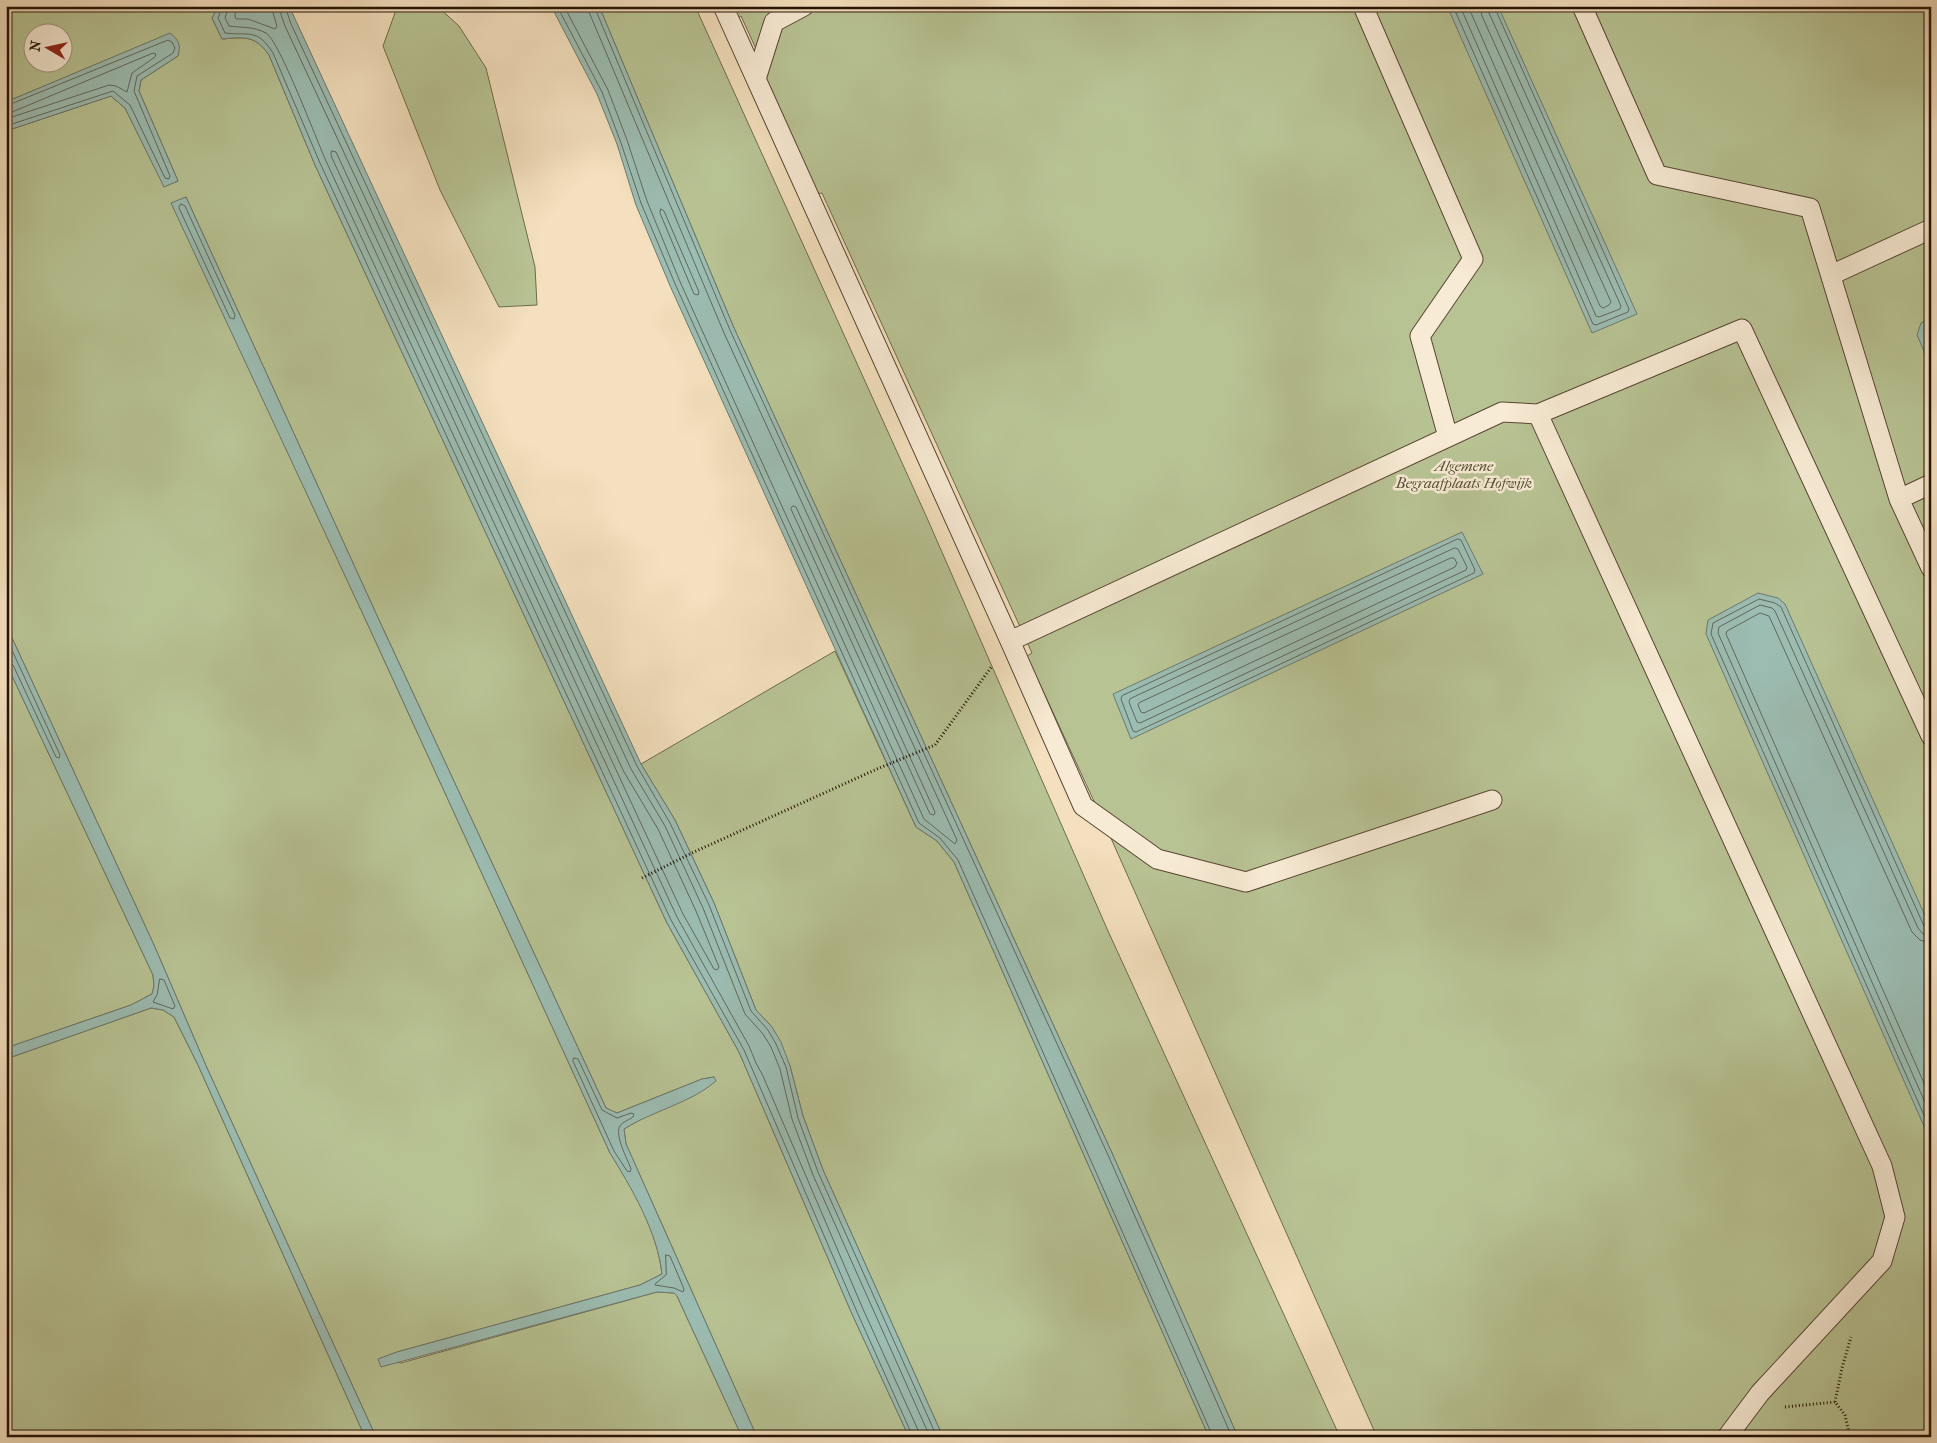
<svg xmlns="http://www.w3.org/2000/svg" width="1937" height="1443" font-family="'IM FELL French Canon',serif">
<rect width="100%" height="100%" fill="#f4e0be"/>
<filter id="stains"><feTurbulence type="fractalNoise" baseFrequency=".004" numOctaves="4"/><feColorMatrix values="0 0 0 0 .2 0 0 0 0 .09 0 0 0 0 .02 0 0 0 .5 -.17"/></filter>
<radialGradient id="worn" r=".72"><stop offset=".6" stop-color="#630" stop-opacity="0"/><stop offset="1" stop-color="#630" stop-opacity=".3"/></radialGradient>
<!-- green -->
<path fill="#b8c394" stroke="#6e6b4c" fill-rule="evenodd" d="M6,6h213l-7,12 10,21c22,-2 33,-4 47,16l46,110 352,758 72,129 113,262 57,123h-152l-131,-293 -2,-15 90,-52 -12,2 -85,34 -11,-5 -227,-488 -193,-423 -14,7 196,421 242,528c23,36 47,78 52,121l-22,11 -243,67 -18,7 22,4 256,-71 17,1 3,3 65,141h-366l-169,-369 -53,-123 -148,-320v-494l105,-35 14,12 39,78 14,-5 -39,-90 2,-11 37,-24 -8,-22 -164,68zM32,32h30v30h-30z
M412,6h25l22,20 27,42 49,199 2,38 -38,2 -59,-117 -57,-144 13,-36z
M599,6h96l232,512 181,413 232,506h-102l-126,-284 -378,-825z
M731,6h1200v1431h-554l-267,-601 -83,-180 5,-3 -210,-460 -5,1 -64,-140 4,-3 -16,-35 -4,2z
M835,651l81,176 21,14 17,21 255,575h-266l-120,-267 -20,-54 -13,-50 -18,-39 -16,-17 -42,-107 -39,-83 -34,-56z
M6,663l147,312 1,11 -2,8 -21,11 -125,43z
M151,1008l12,2 11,7 24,48 167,372h-359v-378z"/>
<!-- water -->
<path fill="#9cbdb3" stroke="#6c796d" d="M219,6h70l352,758 34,56 39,83 42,107 16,17 9,15 9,24 13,50 20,54 120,267h-34l-57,-123 -113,-262 -72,-129 -352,-758 -46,-110c-14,-20 -25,-18 -47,-16l-10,-21z
M551,6h48l135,322 378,825 126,284h-29l-255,-575 -17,-21 -21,-14 -245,-539 -35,-83 -19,-61 -20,-50z
M1447,6h51l139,308 -45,19z
M170,33c9,7 11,12 8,23l-37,24 -2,11 39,90 -14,6 -39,-79 -14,-12 -105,35v-29z
M186,197l193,423 227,488 11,5 85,-34 12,-2 2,4c-25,22 -64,30 -92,48l2,15 131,293h-15l-65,-141 -3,-3 -17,-1 -276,75 -3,-8 19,-7 243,-67 22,-11c-4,-41 -31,-87 -52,-121l-242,-528 -197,-422z
M1931,318v44l-4,-4 -10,-23 4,-12z
M1462,532l21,42 -352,165 -18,-45z
M1758,593l20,5 7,6 146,325v213l-225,-508 2,-14z
M6,625l148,320 53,123 169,369h-11l-167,-372 -24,-48 -11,-7 -12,-2 -145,51v-11l125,-43 21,-11 2,-8 -1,-11 -147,-312z"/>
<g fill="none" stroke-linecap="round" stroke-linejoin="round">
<!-- shore -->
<path stroke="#60685c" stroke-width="1" d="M223,6l-5,12 7,15c25,3 32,-5 48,20l47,110 351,757 73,130 113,262 56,125
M229,6l-4,12 4,8c13,2 24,0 37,7 13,7 51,108 60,128l351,756 72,129 7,17 7,13 100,233 55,121 1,7
M236,6l-1,10 1,3h12l27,10 2,-3 -6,-20
M278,6l7,20 346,743 34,57 38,82 42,106 18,20 8,13 9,22 12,50 21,56 117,262
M285,6l6,18 346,742 33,57 39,82 42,106 17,19 8,14 10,23 12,51 20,54 119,265
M557,6l45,86 19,51 20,60 35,83 243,537 21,15 18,22 255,577
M564,6l44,84 19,50 20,61 34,83 243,535 31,25 2,-4 -233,-507 -135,-321 -1,-6
M594,6l136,324 378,825 124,282
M1453,6l140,318 3,1 32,-13 1,-3 -135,-303
M1460,6l136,310 3,1 21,-8 1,-3 -132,-293 -1,-7
M1468,6l132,300 3,2 6,-3 2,-3 -129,-286 -2,-10
M6,106l162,-66 4,2 3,6 -2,5 -36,23 -3,15 36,85 -1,3 -4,-1 -35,-73 -17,-14 -107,35
M6,113l6,-1 141,-59 3,1 -1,3 -23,16 -5,19 -11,-6 -7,-1 -103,34
M332,151l4,1 288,620 34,57 38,82 23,56 -2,3 -3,-1 -31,-55 -351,-756 -1,-4z
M181,204l4,2 50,109 -1,4 -4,-1 -51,-110z
M661,209l3,2 35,81 -1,3 -4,-1 -34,-81z
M793,506l3,1 139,305 -1,3 -4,-1 -139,-305z
M1458,539l3,1 14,30 -1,3 -338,159 -3,-1 -12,-32 1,-3z
M1455,548l3,1 9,18 -1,3 -326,153 -3,-1 -8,-20 1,-3z
M1451,558h3l3,5 -2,4 -311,146 -3,-1 -3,-7 1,-2z
M6,637l54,118 -1,3 -3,-1 -43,-92 -7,-3
M1931,929l-5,-1 -2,-2 -143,-319 -6,-4 -16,-4 -46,24 -2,11 220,497
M1931,935l-8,-1 -5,-6 -143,-317 -3,-3 -12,-3 -41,22 -1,6 213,483
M1931,943l-11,-3 -8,-8 -143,-316 -9,-3 -33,18 -1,3 205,465
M160,979l4,1 11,26 -2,3 -20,-7 4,-7z
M574,1058l4,1 24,51 15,8 14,-5 3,1 -1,3c-4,3 -11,5 -13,9 -6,9 8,34 11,43l-1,3 -3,-1 -13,-20 -41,-90z
M666,1255l4,1 14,33 -1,3 -9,-4 -19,-3 1,-2 10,-8z"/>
<!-- service casing -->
<g stroke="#574633" stroke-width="21">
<path id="service" d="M723,6l287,635 73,165 74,53 89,23 246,-82
M1363,6l110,253 -53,77 28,101
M1582,6l75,169 153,33 89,291 32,69
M756,79l18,-57 30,-16
M1831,275l100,-46
M1538,414l344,752 13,51 -13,44 -122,132 -33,44
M1899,499l32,-15
M1010,641l492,-229 36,2 204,-85 189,407"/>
</g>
<!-- path -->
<path stroke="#231305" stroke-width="3" stroke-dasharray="1 2.5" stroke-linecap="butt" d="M642,878l52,-26 183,-83 58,-24 57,-79
M1835,1402l7,-34 9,-31
M1785,1407l50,-5 10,13 5,22"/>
<!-- service -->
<use href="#service" stroke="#f8ebd5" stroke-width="19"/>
</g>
<g text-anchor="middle" stroke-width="5" stroke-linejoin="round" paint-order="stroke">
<!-- park labels -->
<g font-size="15" font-style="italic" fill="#575137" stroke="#f8ebd5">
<text x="1464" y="471">Algemene<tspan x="1464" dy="17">Begraafplaats Hofwijk</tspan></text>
</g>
</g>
<!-- margin -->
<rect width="1937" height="1443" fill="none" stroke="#f4e0be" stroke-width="25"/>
<rect x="8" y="8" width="1922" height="1428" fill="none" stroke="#231305" stroke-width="2.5"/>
<rect x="12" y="12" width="1912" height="1418" fill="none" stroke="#231305"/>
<!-- north arrow -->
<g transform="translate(48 48) rotate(279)"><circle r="24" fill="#f8ebd5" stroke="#a39582"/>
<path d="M0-4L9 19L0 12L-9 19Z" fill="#8f2418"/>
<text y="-8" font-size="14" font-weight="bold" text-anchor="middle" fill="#231305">N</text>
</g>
<rect width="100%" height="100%" filter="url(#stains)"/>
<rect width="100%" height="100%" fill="url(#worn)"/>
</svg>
